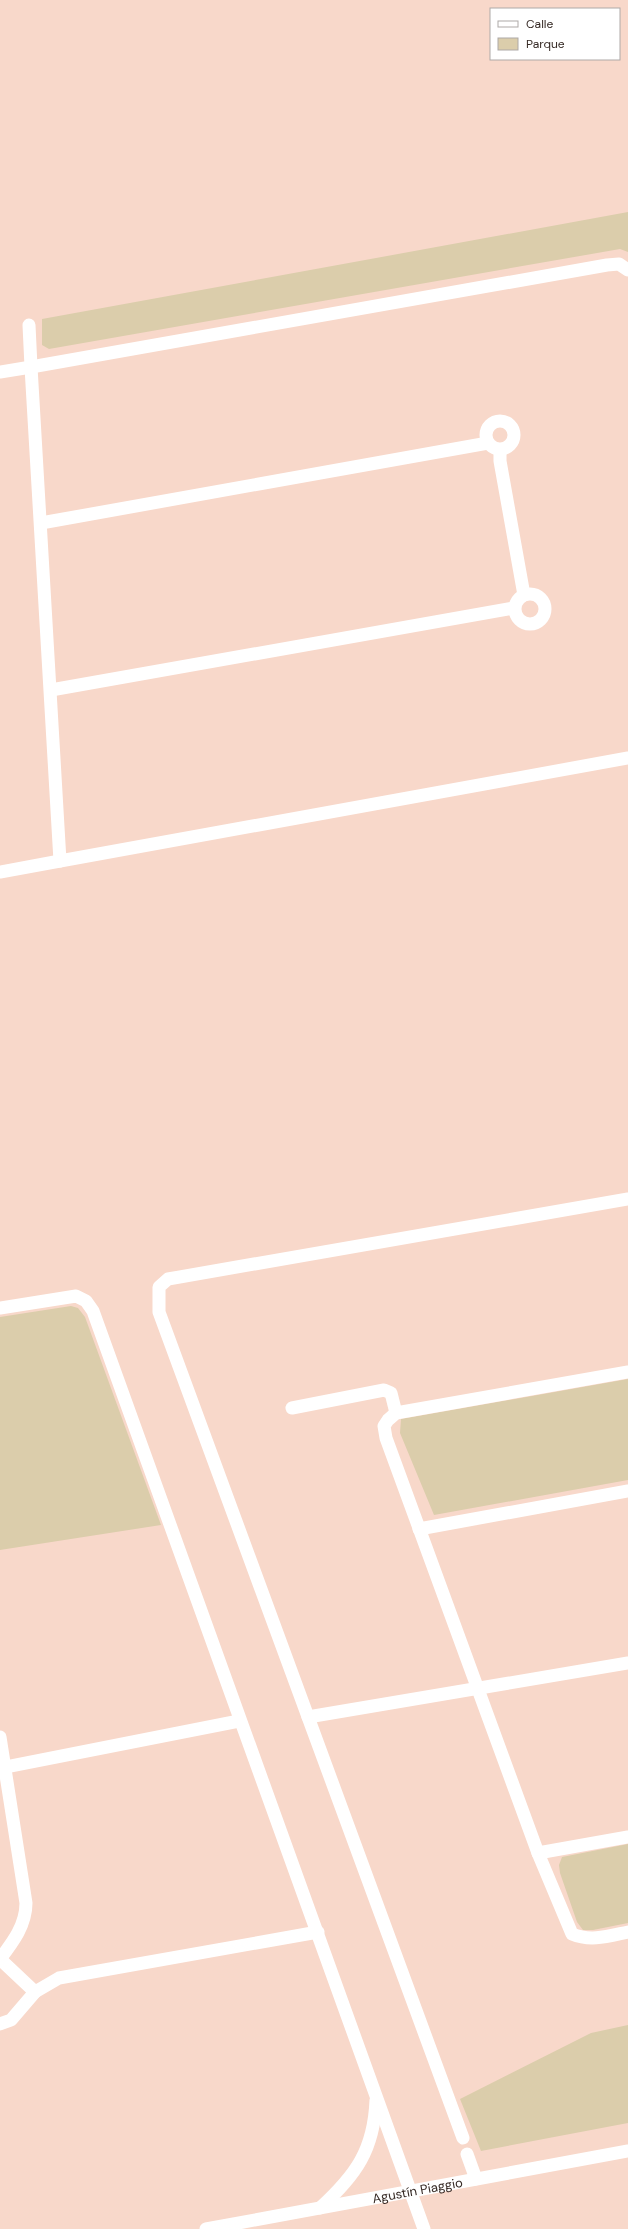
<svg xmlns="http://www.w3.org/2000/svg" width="628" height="2229" font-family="'DM Sans',sans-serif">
<rect width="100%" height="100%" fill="#f8d8ca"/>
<!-- green -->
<path fill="#dbcdab" d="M628,212v40l-8,-3 -571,100 -7,-4v-26z
M71,1306l7,2 7,9 76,208 -161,25v-233z
M628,1379v101l-194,35 -34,-82 1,-14z
M628,1844v79l-35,7h-10l-6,-8 -17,-49 -1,-8 3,-8z
M628,2025v98l-147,28 -21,-52 131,-66z"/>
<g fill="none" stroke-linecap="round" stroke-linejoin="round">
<!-- street -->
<g stroke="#fff" stroke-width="13">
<path d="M628,270l-9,-6 -12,1 -576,102 29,494 568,-103"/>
<path d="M0,372l31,-5 -2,-42"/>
<circle cx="500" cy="435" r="14"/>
<path d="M500,450v11l24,134"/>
<path d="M41,523l447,-80"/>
<circle cx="530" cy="609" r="15"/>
<path d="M51,690l463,-82"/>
<path d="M0,872l60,-11"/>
<path d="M0,1308l76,-12 10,5 7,10 331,918"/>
<path d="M628,1372l-232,41 -8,7 -4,6 2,12 152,415 34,81c19,8 37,2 56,-2"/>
<path d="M292,1408l92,-18 7,3 5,20"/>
<path d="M419,1529l209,-38"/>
<path d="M308,1717l320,-54"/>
<path d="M0,1737l26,166c0,22 -13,39 -26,56"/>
<path d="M0,1768l239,-47"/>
<path d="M538,1853l90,-16"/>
<path d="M0,1959l35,33"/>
<path d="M0,2024l11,-4 24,-28 24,-14 259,-46"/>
<path d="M463,2138l-304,-826v-25l9,-8 460,-80"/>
<path d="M467,2154l9,25"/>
<path d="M320,2208c36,-33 54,-58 56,-108"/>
<path id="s1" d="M206,2229l422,-78"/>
</g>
</g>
<g text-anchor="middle" stroke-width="4" stroke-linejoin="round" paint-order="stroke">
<!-- street labels -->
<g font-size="13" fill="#352924" stroke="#fff">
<text dy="5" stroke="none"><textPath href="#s1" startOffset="215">Agustín Piaggio</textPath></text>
</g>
</g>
<!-- legend -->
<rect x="490" y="8" width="130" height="52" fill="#ffffff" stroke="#aea9a7"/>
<rect x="498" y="21" width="20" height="6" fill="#ffffff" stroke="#aea9a7"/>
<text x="526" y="28" font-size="12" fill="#352924">Calle</text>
<rect x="498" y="38" width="20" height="12" fill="#dbcdab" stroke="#aea9a7"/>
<text x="526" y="48" font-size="12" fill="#352924">Parque</text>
</svg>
